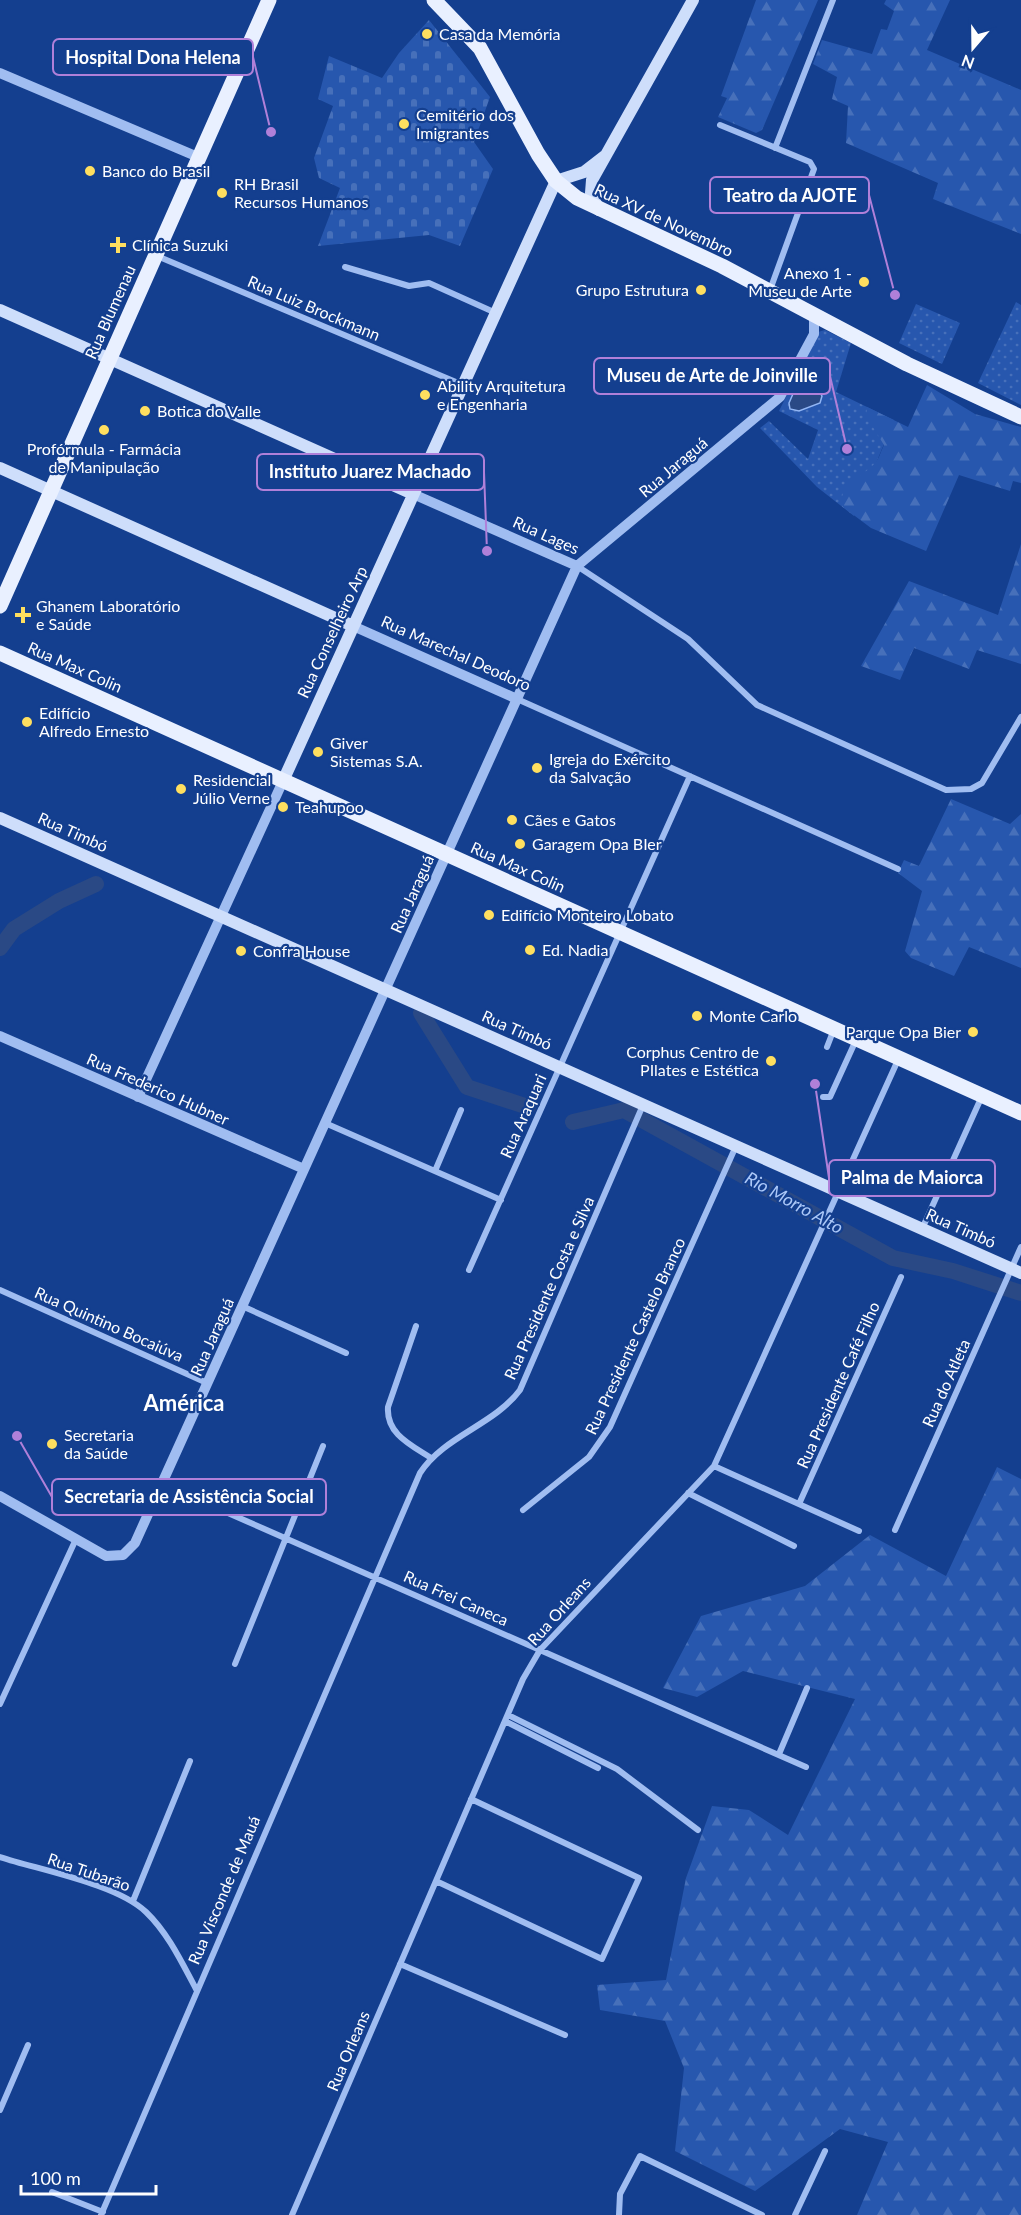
<svg xmlns="http://www.w3.org/2000/svg" width="1021" height="2215" font-family="Lato,sans-serif">
<defs>
<pattern id="green-dots" width="8" height="8" patternUnits="userSpaceOnUse" patternTransform="scale(1.5)"><rect width="8" height="8" fill="#2757ae"/><path d="M2 2h.1M6 6h.1" fill="none" stroke="#4770ba" stroke-width="1.8" stroke-linecap="round"/></pattern>
<pattern id="forest-firs" width="22" height="20" patternUnits="userSpaceOnUse" patternTransform="scale(1.5)"><rect width="22" height="20" fill="#2757ae"/><path d="M5 1l3.5 6h-7zM16 11l3.5 6h-7z" fill="#4770ba"/></pattern>
<pattern id="cemetery-stones" width="16" height="16" patternUnits="userSpaceOnUse" patternTransform="scale(1.5)"><rect width="16" height="16" fill="#2757ae"/><path d="M2 7V4a2 2 0 0 1 4 0v3zM10 15v-3a2 2 0 0 1 4 0v3z" fill="#4770ba"/></pattern>
</defs>
<rect width="100%" height="100%" fill="#143f8f"/>
<!-- green -->
<path fill="url(#green-dots)" d="M1016,302l5,3v100l-43,-22z
M916,304l44,19 -18,41 -43,-21z
M825,330l26,13 -15,49 58,28 -40,96 -37,-29 -57,-59 9,-7 39,38 10,-29 -39,-19 39,-79z"/>
<!-- forest -->
<path fill="url(#forest-firs)" d="M756,0h62l-56,130 -6,3 -38,-16 9,-19 -6,-2z
M886,0h64l-23,50 94,40v144l-88,-35 5,-16 -92,-40 2,-37 -16,-7 5,-22 -24,-13 9,-24 50,14 9,-25 6,1 7,-19 -10,-7z
M927,385l48,29 46,13v56l-8,-2 -3,10 -51,-16 -33,76 -55,-23 -28,-21c-7,-22 20,-30 32,-44 4,-4 6,-12 9,-18l-18,-29 1,-9 41,20z
M1021,544v120l-44,-14 -8,19 -55,-21 -14,32 -39,-14 48,-85 89,34z
M951,799l59,25 11,-10v154l-52,-21 -15,29 -43,-18 -6,-7 17,-60 -24,-18 6,-13 15,6z
M997,1467l24,12v736h-164l31,-73 -48,-13 -85,62 -80,-40 9,-83 -19,-47 -65,-11 -3,-25 69,-5 20,-102 26,-72 37,4 39,25 67,-136 -112,-28 -46,26 -34,-9 38,-72 104,-30 65,-51 76,41z"/>
<!-- cemetery -->
<path fill="url(#cemetery-stones)" d="M429,20l61,77 -16,45 19,27 -33,77 -31,-11 -111,11 22,-58 -21,-10 -5,-20 19,-52 -15,-7 11,-43 53,22 17,-25z"/>
<!-- water -->
<path fill="#2a4985" stroke="#92b6f4" stroke-width="1.5" d="M802,383c10,1 15,4 20,13l-2,7 -21,8 -9,-2 -1,-6 7,-16z"/>
<g fill="none" stroke-linecap="round" stroke-linejoin="round">
<!-- river -->
<path stroke="#2a4985" stroke-width="16" d="M0,948l14,-19 45,-28 37,-17
M421,1013l46,74 61,20
M573,1122l51,-12 269,148 60,13 68,22"/>
<!-- minor -->
<path stroke="#a0bdf1" stroke-width="6" d="M720,125l90,37 4,7 -44,121
M775,148l58,-148
M157,256l306,129
M345,267l64,19 20,-3 67,30
M577,566l111,73 69,66 189,85 25,-1 11,-6 39,-66
M517,699l381,170
M827,1047l7,-18
M823,1097h7l26,-57
M325,1123l176,77
M435,1171l26,-61
M922,1229l60,-133
M469,1270l221,-494
M0,1290l207,93
M242,1306l104,47
M416,1326l-28,81c-2,27 23,38 43,51
M714,1466l145,65
M162,1484l644,283
M688,1493l106,53
M799,1504l102,-227
M523,1510l66,-53 21,-30 126,-281
M895,1530l126,-283
M235,1664l88,-218
M0,1704l76,-165
M508,1715l109,54 81,61
M505,1721l93,47
M779,1754l28,-66
M0,1857c40,13 117,27 146,55 22,21 36,51 50,77
M436,1881l166,78 37,-81 -168,-79
M133,1901l57,-140
M400,1964l165,71
M0,2110l28,-65
M52,2192l51,20
M101,2215l319,-742c24,-37 74,-48 100,-83l123,-285
M292,2215l231,-536 17,-29 174,-184 184,-406
M619,2215l1,-21 20,-38 122,59
M795,2215l30,-64"/>
<!-- tertiary -->
<path stroke="#a0bdf1" stroke-width="10" d="M0,73l198,84
M413,494l164,72
M353,626l164,73
M0,1036l304,133
M138,1097l145,-316
M0,1496l106,60 17,-1 12,-12 442,-977 203,-169 34,-63v-20"/>
<!-- secondary -->
<path stroke="#cedefb" stroke-width="12" d="M599,210l-8,-17 1,-13 101,-180
M0,310l413,184
M0,468l353,158
M283,781l273,-600 28,-9 22,-17
M0,818l1021,455"/>
<!-- primary -->
<path stroke="#e9f0ff" stroke-width="15" d="M434,0l46,48 58,106 18,27 21,17 145,68 185,98 114,53
M0,606l269,-606
M0,653l1021,460"/>
</g>
<!-- markers -->
<g fill="#ffdf5f" stroke="#143f8f" stroke-width="2">
<circle cx="427" cy="34" r="6"/>
<circle cx="404" cy="124" r="6"/>
<circle cx="90" cy="171" r="6"/>
<circle cx="222" cy="193" r="6"/>
<path d="M115 236h6v6h6v6h-6v6h-6v-6h-6v-6h6z"/>
<circle cx="864" cy="282" r="6"/>
<circle cx="701" cy="290" r="6"/>
<circle cx="425" cy="395" r="6"/>
<circle cx="145" cy="411" r="6"/>
<circle cx="104" cy="430" r="6"/>
<path d="M20 606h6v6h6v6h-6v6h-6v-6h-6v-6h6z"/>
<circle cx="27" cy="722" r="6"/>
<circle cx="318" cy="752" r="6"/>
<circle cx="537" cy="768" r="6"/>
<circle cx="181" cy="789" r="6"/>
<circle cx="283" cy="807" r="6"/>
<circle cx="512" cy="820" r="6"/>
<circle cx="520" cy="844" r="6"/>
<circle cx="489" cy="915" r="6"/>
<circle cx="530" cy="950" r="6"/>
<circle cx="241" cy="951" r="6"/>
<circle cx="697" cy="1016" r="6"/>
<circle cx="973" cy="1032" r="6"/>
<circle cx="771" cy="1061" r="6"/>
<circle cx="52" cy="1444" r="6"/>
</g>
<g text-anchor="middle" stroke-width="4.5" stroke-linejoin="round" paint-order="stroke">
<!-- poi labels -->
<g font-size="16" fill="#fff" stroke="#143f8f" text-anchor="start">
<text x="439" y="40">Casa da Memória</text>
<text x="416" y="121">Cemitério dos<tspan x="416" dy="18">Imigrantes</tspan></text>
<text x="102" y="177">Banco do Brasil</text>
<text x="234" y="190">RH Brasil<tspan x="234" dy="18">Recursos Humanos</tspan></text>
<text x="132" y="251">Clínica Suzuki</text>
<text x="852" y="279" text-anchor="end">Anexo 1 -<tspan x="852" dy="18">Museu de Arte</tspan></text>
<text x="689" y="296" text-anchor="end">Grupo Estrutura</text>
<text x="437" y="392">Ability Arquitetura<tspan x="437" dy="18">e Engenharia</tspan></text>
<text x="157" y="417">Botica do Valle</text>
<text x="104" y="455" text-anchor="middle">Profórmula - Farmácia<tspan x="104" dy="18">de Manipulação</tspan></text>
<text x="36" y="612">Ghanem Laboratório<tspan x="36" dy="18">e Saúde</tspan></text>
<text x="39" y="719">Edifício<tspan x="39" dy="18">Alfredo Ernesto</tspan></text>
<text x="330" y="749">Giver<tspan x="330" dy="18">Sistemas S.A.</tspan></text>
<text x="549" y="765">Igreja do Exército<tspan x="549" dy="18">da Salvação</tspan></text>
<text x="193" y="786">Residencial<tspan x="193" dy="18">Júlio Verne</tspan></text>
<text x="295" y="813">Teahupoo</text>
<text x="524" y="826">Cães e Gatos</text>
<text x="532" y="850">Garagem Opa BIer</text>
<text x="501" y="921">Edifício Monteiro Lobato</text>
<text x="542" y="956">Ed. Nadia</text>
<text x="253" y="957">Confra House</text>
<text x="709" y="1022">Monte Carlo</text>
<text x="961" y="1038" text-anchor="end">Parque Opa Bier</text>
<text x="759" y="1058" text-anchor="end">Corphus Centro de<tspan x="759" dy="18">PIlates e Estética</tspan></text>
<text x="64" y="1441">Secretaria<tspan x="64" dy="18">da Saúde</tspan></text>
</g>
<!-- street labels -->
<g font-size="16" fill="#fff" stroke="#143f8f">
<text transform="translate(664 220) rotate(25)" y="6">Rua XV de Novembro</text>
<text transform="translate(314 308) rotate(23)" y="6">Rua Luiz Brockmann</text>
<text transform="translate(110 312) rotate(-66)" y="6">Rua Blumenau</text>
<text transform="translate(673 467) rotate(-40)" y="6">Rua Jaraguá</text>
<text transform="translate(546 535) rotate(24)" y="6">Rua Lages</text>
<text transform="translate(332 632) rotate(-65)" y="6">Rua Conselheiro Arp</text>
<text transform="translate(456 653) rotate(24)" y="6">Rua Marechal Deodoro</text>
<text transform="translate(75 667) rotate(24)" y="6">Rua Max Colin</text>
<text transform="translate(73 832) rotate(24)" y="6">Rua Timbó</text>
<text transform="translate(518 867) rotate(24)" y="6">Rua Max Colin</text>
<text transform="translate(412 894) rotate(-66)" y="6">Rua Jaraguá</text>
<text transform="translate(517 1030) rotate(24)" y="6">Rua Timbó</text>
<text transform="translate(158 1089) rotate(24)" y="6">Rua Frederico Hubner</text>
<text transform="translate(523 1116) rotate(-66)" y="6">Rua Araquari</text>
<text transform="translate(961 1228) rotate(24)" y="6">Rua Timbó</text>
<text transform="translate(549 1288) rotate(-66)" y="6">Rua Presidente Costa e Silva</text>
<text transform="translate(109 1324) rotate(24)" y="6">Rua Quintino Bocaiúva</text>
<text transform="translate(635 1336) rotate(-65)" y="6">Rua Presidente Castelo Branco</text>
<text transform="translate(212 1337) rotate(-66)" y="6">Rua Jaraguá</text>
<text transform="translate(946 1383) rotate(-66)" y="6">Rua do Atleta</text>
<text transform="translate(838 1385) rotate(-66)" y="6">Rua Presidente Café Filho</text>
<text transform="translate(456 1598) rotate(24)" y="6">Rua Frei Caneca</text>
<text transform="translate(559 1611) rotate(-48)" y="6">Rua Orleans</text>
<text transform="translate(89 1872) rotate(19)" y="6">Rua Tubarão</text>
<text transform="translate(224 1890) rotate(-67)" y="6">Rua Visconde de Mauá</text>
<text transform="translate(348 2051) rotate(-67)" y="6">Rua Orleans</text>
</g>
<!-- water labels -->
<g font-size="18" font-style="italic" fill="#acc8f8" stroke="#143f8f">
<text transform="translate(794 1203) rotate(29)" y="6">Rio Morro Alto</text>
</g>
<!-- district labels -->
<g font-size="22" font-weight="bold" fill="#fff" stroke="#143f8f">
<text x="184" y="1411">América</text>
</g>
</g>
<!-- callouts -->
<path fill="none" stroke="#b080d9" stroke-width="2" d="M271 132L253 57M895 295L869 195M847 449L830 376M487 551L484 472M815 1084L829 1178M17 1436L52 1497"/>
<g fill="#b080d9" stroke="#143f8f" stroke-width="2">
<circle cx="271" cy="132" r="6"/>
<circle cx="895" cy="295" r="6"/>
<circle cx="847" cy="449" r="6"/>
<circle cx="487" cy="551" r="6"/>
<circle cx="815" cy="1084" r="6"/>
<circle cx="17" cy="1436" r="6"/>
</g>
<g fill="#143f8f" stroke="#b080d9" stroke-width="2">
<rect x="53" y="39" width="200" height="36" rx="6"/>
<rect x="710" y="177" width="159" height="36" rx="6"/>
<rect x="594" y="358" width="236" height="36" rx="6"/>
<rect x="257" y="454" width="227" height="36" rx="6"/>
<rect x="829" y="1160" width="166" height="36" rx="6"/>
<rect x="52" y="1479" width="274" height="36" rx="6"/>
</g>
<g font-size="18" text-anchor="middle" font-weight="bold" fill="#fff">
<text x="153" y="64">Hospital Dona Helena</text>
<text x="790" y="202">Teatro da AJOTE</text>
<text x="712" y="382">Museu de Arte de Joinville</text>
<text x="370" y="478">Instituto Juarez Machado</text>
<text x="912" y="1184">Palma de Maiorca</text>
<text x="189" y="1503">Secretaria de Assistência Social</text>
</g>
<!-- north arrow -->
<g transform="translate(973 48) rotate(200)" stroke="#143f8f" stroke-width="4.5" paint-order="stroke">
<path d="M0-4.5L10 22L0 15L-10 22Z" fill="#ffffff"/>
<text y="-9" font-size="16" font-weight="bold" text-anchor="middle" fill="#ffffff">N</text>
</g>
<!-- scale -->
<path d="M21 2185v9h135v-9" fill="none" stroke="#ffffff" stroke-width="3"/>
<text x="30" y="2185" font-size="18" fill="#ffffff" stroke="#143f8f" stroke-width="4.5" paint-order="stroke">100 m</text>
</svg>
